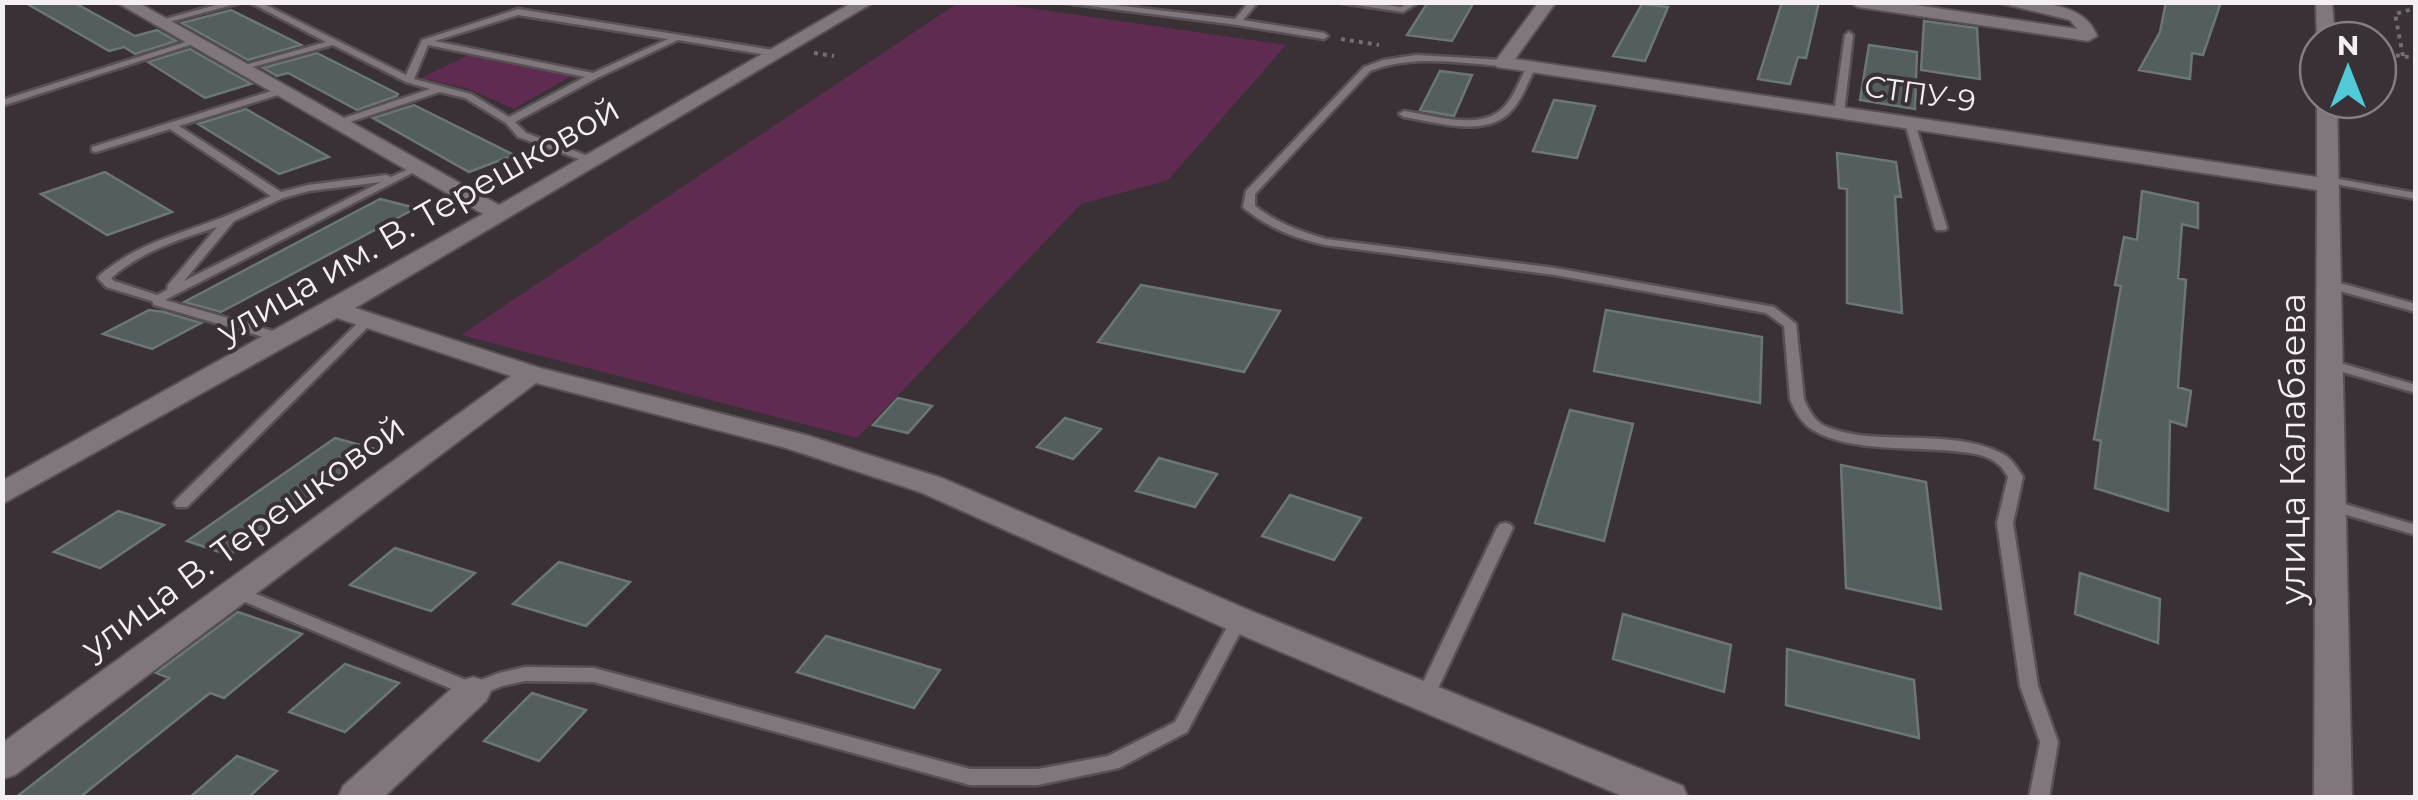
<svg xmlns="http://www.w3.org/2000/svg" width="2418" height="800" font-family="Montserrat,sans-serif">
<rect width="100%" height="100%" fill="#393136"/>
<!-- green -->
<path fill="#602b51" d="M958,3h37l291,42 -118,135 -87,24 -224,234 -396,-103z
M471,54l102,21 -59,34 -45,-20 -48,-11z"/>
<!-- building -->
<path fill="#545e5f" stroke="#6b7677" stroke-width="2.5" d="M24,2h49l62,34 22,-6 19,11 -41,13 -11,-7 -15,4z
M1428,2h46l-22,39 -45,-6z
M1782,2h37l-13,56 -8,-1 -8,27 -32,-5z
M2166,2h55l-18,53 -11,-2 -2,26 -51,-9 21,-38z
M1642,4l26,3 -23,54 -32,-5z
M231,10l70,35 -53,15 -66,-37z
M1924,21l53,7 3,51 -59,-9z
M1869,45l48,7 -2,57 -55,-9z
M190,49l61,35 -46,14 -57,-36z
M317,53l81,41 -1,2 -40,14 -69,-37 -11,3 -14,-8z
M1440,71l32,4 -18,41 -34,-6z
M1554,100l41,6 -18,52 -44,-7z
M414,105l100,50 -45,17 -96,-54z
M246,109l83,48 -50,17 -81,-50z
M1837,153l59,9 5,35 -6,-1 7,117 -55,-10v-114l-8,-1z
M105,172l67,40 -65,23 -66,-41z
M2142,191l56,12v25l-16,-4 -4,54 8,2 -8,107 13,4 -5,35 -16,-5 -2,90 -73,-23 6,-47 -7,-2 27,-153 -6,-1 9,-48 13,3z
M380,199l36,9 -195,104 -37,-10z
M1141,285l139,26 -36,61 -146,-30z
M149,310l15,2 37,11 -49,26 -49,-15z
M1606,310l156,27 -2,66 -166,-32z
M898,398l34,8 -24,27 -35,-8z
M1570,410l63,14 -29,117 -69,-18z
M1065,418l36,11 -28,30 -36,-12z
M335,438l40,11 -146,106 -42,-14z
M1159,458l58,16 -22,33 -59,-16z
M1841,465l85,17 15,127 -95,-21z
M1290,495l71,23 -27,42 -72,-24z
M118,511l46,14 -64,43 -46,-16z
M395,548l80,25 -44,38 -81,-26z
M559,562l71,20 -44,44 -73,-22z
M2080,573l80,26 -2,44 -83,-29z
M238,612l64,22 -78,64 -14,-5 -131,105h-64l154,-120 -13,-5z
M1623,614l108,31 -7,47 -111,-33z
M826,636l114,34 -26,38 -117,-36z
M1787,649l127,31 5,58 -133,-33z
M345,664l54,19 -54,49 -56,-20z
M532,693l54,17 -47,51 -55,-20z
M237,756l40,15 -29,27h-59z"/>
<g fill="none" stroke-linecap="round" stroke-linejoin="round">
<!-- service casing -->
<g stroke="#575154" stroke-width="5">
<path id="service" d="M227,2h16l-85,23 -4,-3z
M249,2h11l146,73 16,-35 96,-31 261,42 4,3 -4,3 -101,-17 -81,38 -82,44 11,11 70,26v4l-4,1 -74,-27 -12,-14 -41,-25 -25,-6 -99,33h-6v-4l95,-32 -24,-7 -73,-37 -95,26v-4l88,-25zM518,15l150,24 -75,34 -158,-32zM428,45l157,32 -76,40 -38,-23 -57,-15z
M1058,2h30l147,17 14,-17h9l-15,18 81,13 4,3 -4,3 -87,-14z
M1335,2h28l38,5 8,-5h10l-16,10z
M1849,32l4,3 -9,78 -5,3 -5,-3 11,-78z
M189,41l7,2 -194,63v-6z
M1416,55l87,5 5,3 -5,3c-45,-3 -90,-12 -133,5l-115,123v12c22,17 44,25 71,33l229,29 219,39 22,17 8,75c3,8 9,19 17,25 10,6 26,9 37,11 46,6 103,-3 145,19 9,5 15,15 20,23l-10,46 25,163 20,56 -9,56h-20l11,-56 -20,-56 -23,-163 11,-46c-3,-4 -5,-9 -9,-12 -9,-9 -25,-12 -37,-13 -43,-6 -113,1 -149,-22 -11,-6 -19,-20 -23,-31l-6,-73 -18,-13 -211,-38 -230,-30c-30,-7 -55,-16 -80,-36l-2,-2 3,-16 118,-124 19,-7z
M1528,65l8,2c-8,14 -13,31 -24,43 -25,29 -76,12 -108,7l-5,-3 5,-3c29,4 77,21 100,-4 11,-11 16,-29 24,-42z
M281,88l3,1v4l-105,33 102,66 27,-7 78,-10 5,2 24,-11 5,3 -255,131 122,35 1,3 -1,3h-10l-123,-36 -2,-4 -46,-14 -8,-9 2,-3c34,-29 72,-39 113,-54 20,-7 39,-16 58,-25l-101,-67 -74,23 -4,-1v-4zM381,182l-197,99 50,-60 49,-23 26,-7zM217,227l-49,58 -1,5 -10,5 -43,-14 -3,-3c31,-27 67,-38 106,-51z
M1910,120l5,3 32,105 -2,2h-8l-2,-2 -30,-105z
M2328,177l88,16v6l-92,-17v-4z
M2329,280l87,24v8l-91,-25 -2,-3z
M366,318l6,4 -2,3 -183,182h-10l-3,-4 3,-4 185,-180z
M2330,360l86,25v8l-91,-26 -2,-3z
M2331,500l85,25v10l-90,-26 -3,-4 3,-4z
M1505,523l5,1 3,4 -79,169 -3,5 -6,2 -6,-2 -3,-5 81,-169 3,-4z
M237,586l236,97 26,-10 26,-6 69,1 376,101h68l70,-13 67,-34 58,-106 6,-2 6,2 2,4 -60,112 -68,36 -81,17h-68l-376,-103 -69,-1 -23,5 -29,12 -242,-102 -2,-4 2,-4z"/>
</g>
<!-- minor casing -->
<g stroke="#575154" stroke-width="4">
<path id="minor" d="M116,2h21l362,203 354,-203h21l-519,306 185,60 266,67 136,43 309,133 432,175 5,12h-61l-400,-169 -307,-137 -134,-44 -250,-65 -521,392 -13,4v-36l509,-367 -174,-58 -335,186v-23l481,-267z
M1539,2h17l-41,57 802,118v-77h20l15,698h-38l3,-608 -820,-123 -3,-4z
M1850,2h45l182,27 -7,-9 -74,-18c35,0 88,-2 101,34l-9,5 -230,-34z
M2316,2h16l3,38h-18z
M473,677l13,4 5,10 -5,10 -103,97h-45l5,-12 117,-105z"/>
</g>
<!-- path -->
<path stroke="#736c70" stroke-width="4" stroke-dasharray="4 5" stroke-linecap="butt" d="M1341,39l38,6
M814,53l20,3
M2378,53l38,5
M2403,56l-8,-42 21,-6"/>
<!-- service -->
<use href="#service" fill="#7f777c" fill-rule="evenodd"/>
<!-- minor -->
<use href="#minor" fill="#7f777c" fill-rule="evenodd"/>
</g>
<g text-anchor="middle" stroke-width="8" stroke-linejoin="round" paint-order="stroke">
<!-- far-street labels -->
<g font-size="30" fill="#f4eff2" stroke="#393136">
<text transform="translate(1920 94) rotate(8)" y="10">СТПУ-9</text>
</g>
<!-- street labels -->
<g font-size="35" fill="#f4eff2" stroke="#393136">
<text transform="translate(418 220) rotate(-30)" y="12">улица им. В. Терешковой</text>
<text transform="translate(2293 449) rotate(-90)" y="12">улица Калабаева</text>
<text transform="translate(243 537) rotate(-36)" y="12">улица В. Терешковой</text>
</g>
</g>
<!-- border -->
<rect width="2418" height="800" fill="none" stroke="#f4eff2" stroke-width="10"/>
<!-- north arrow -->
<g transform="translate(2348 70)"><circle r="48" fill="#393136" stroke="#847d81" stroke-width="2.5"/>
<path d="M0-8L18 38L0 25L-18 38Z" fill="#52cbd9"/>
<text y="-15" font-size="28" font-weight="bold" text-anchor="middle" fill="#f4eff2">N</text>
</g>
</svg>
